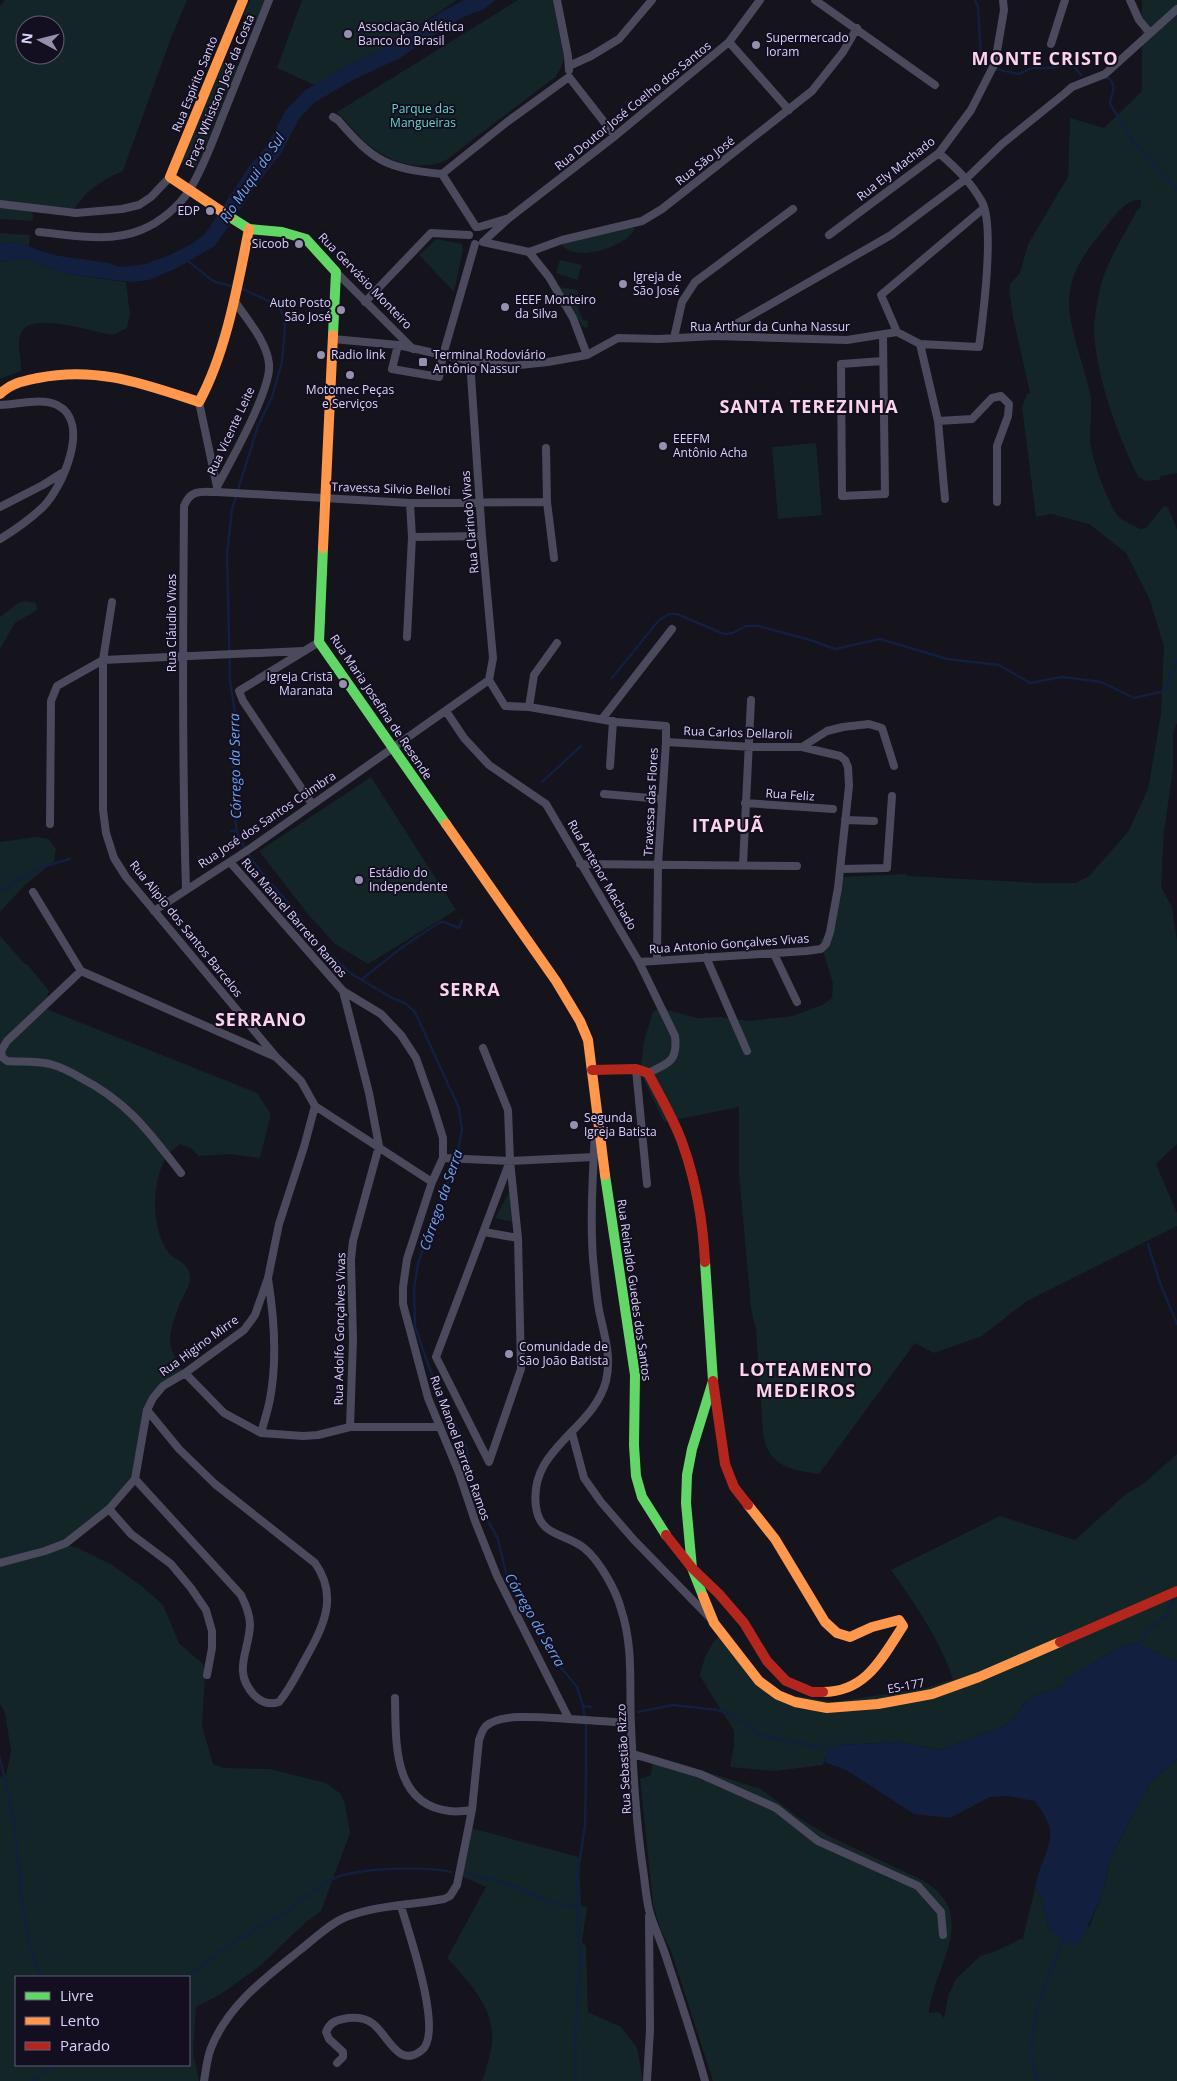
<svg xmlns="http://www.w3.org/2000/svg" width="1177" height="2081" font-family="'Open Sans',sans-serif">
<rect width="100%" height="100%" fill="#15131c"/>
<!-- green -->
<path fill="#132527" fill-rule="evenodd" d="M5,0h182l-16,38 -48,133c-22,10 -40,21 -51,43l-40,-7 1,14 -33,-2v-213zM25,25h30v30h-30z
M250,0h16l-9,21 -14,-6z
M302,0h155l-134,89 -46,-21z
M518,0h35l11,58 -3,10 -6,9 -110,84c-30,12 -62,-1 -84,-23 -9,-9 -16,-18 -24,-26z
M1142,0h35v473l-16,3 -2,4 -13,1 -8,-4c-20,-42 -37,-86 -43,-133 -3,-19 2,-42 6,-60 7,-25 24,-50 35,-72l5,-6v-6c-14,-1 -24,13 -32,23 -19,24 -38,44 -40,76 -1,27 15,66 21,93 3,16 0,29 0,45 -1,15 19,71 30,81 6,5 14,7 20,11l6,-1 18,-22 4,1 9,23v193l-4,10v36l-9,63 -3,55 11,20 5,34v203l-21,20 21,49v13l-150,75 -45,35 -48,17 -19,-10 -96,131c-29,-4 -51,-8 -56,-40l-7,-104 -5,-22 -12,-134v-67l-75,15 -24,-50 4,-31 9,-29 6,-4 39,10 23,-1 29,4 42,-5 30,-11 10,-7 1,-14 -13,-44 7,-6 12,-57 68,-3v2l134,7h35l13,-7 39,-44 20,-43 13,-75 3,-68 -15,-48 -23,-45 -37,-29 -38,-10 -15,3 -14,-110 5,-13 3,-1 -17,-76 -4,-27 1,-6 10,-11 8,-29 40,-67 2,-59 34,10 38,-37z
M224,60l14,6 -42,102 -15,-6z
M633,227l2,2c-9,18 -59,34 -73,16l1,-2z
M0,233l30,2 -1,11 -18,-4 -11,2z
M436,239l26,5 1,6 -9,42 -35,-37z
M8,260h22l37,14 59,8 4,33 -3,13 -14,7c-19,-2 -82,-25 -92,-2 -5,11 1,27 0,38l-21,8v-117z
M560,260l22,5 -5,15 -21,-7z
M560,287l17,3 2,4 -6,2 10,24 5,1 -1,8 -5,-3z
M816,443l6,72 -44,4 -6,-72z
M25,601l11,2 1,7 -22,13 -15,26v-32l18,-14z
M371,777l85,133 -88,54 -33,-20 -28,-31 -48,-62z
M36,837l13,2 7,10 -2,12 -29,24 -25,27v-70z
M0,936l25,28h2l22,27 -5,17 213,85 14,21 -11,44 -30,-4 -31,2 -7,-7 -12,-5c-4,4 -11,8 -14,13 -14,26 -16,71 3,96 8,9 20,8 21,25 0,8 -5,15 -8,21 -5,11 -15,36 -11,48 2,8 8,17 12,24l-33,24 -17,83 -30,33 -39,34 12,2 36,18 31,22 20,18 16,38 24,21 2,10 -3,52 11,38 11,4 46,1 56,14 15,11 4,10 5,29 -29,78 -16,12 -45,43 -39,28 -25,13 -3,45 6,29h-199v-304l6,-2 5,-24 -6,-38 -5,-9zM16,1977h173v88h-173z
M516,1180l2,43 -23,-5z
M1177,1454v208l-41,-19 -18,5 -52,31 -3,7 -26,9 -12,7 -10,14 -11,10 -64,24 -40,-8 -60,3 -15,12 -2,8 -47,6 -46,-4 4,-22v-14l-34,-55c3,-16 8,-29 20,-41l23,25 38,33 52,9 93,-14 27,-9c-13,-39 -38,-75 -62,-109l109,-54 75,24 51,-46 17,-10z
M653,1755l108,34 41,31 27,16 95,45c57,35 9,86 5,132l10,-1 5,6 4,-22 8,-17 24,-23 16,-5 27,-13 12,-50 5,7 9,33 40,-1 10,-25 7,-21 2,-15 7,-17 36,-67 26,-23v322h-464l-42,-130 -11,-23 -7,-24 -13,-125 11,-4z
M467,1827l112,30 2,49 6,1 -5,35 4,4 2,66 33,15 16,21 6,33h-162l3,-5c3,-11 7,-23 8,-34 3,-34 -24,-61 -45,-84l39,-71 -29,-13z"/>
<!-- water -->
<path fill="#121f3e" d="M464,0h32l-13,10 -17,6 -17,9 -49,33 -47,22 -39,23 -15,16 -17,33 -26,34 -41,60 -40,23 -26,11 -19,2 -63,-8 -37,-14h-22l-8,2v-18l11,-2 13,2 19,8 17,4 49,7 11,4 25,-3 25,-9 23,-12 12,-9 45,-69 17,-19 19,-36 18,-19 41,-25 47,-22 49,-32z
M1136,1643l41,19v97l-26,23 -36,67 -7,17 -2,15 -7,21 -19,41 -11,2 -20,-17 -9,-33 -5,-7c7,-39 31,-50 -1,-87l-27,-5 -17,1 -40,21 -36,-4 -68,-44 -22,-8 4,-12 12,-5 60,-3 40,8 64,-24 11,-10 10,-14 12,-7 26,-9 3,-7 52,-31z"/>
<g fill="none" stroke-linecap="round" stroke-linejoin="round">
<!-- stream -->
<path stroke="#121f3e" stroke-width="2.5" d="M975,0l3,7 3,50 4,8
M995,69l24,5 13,-6h18l22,-4 9,11
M1103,78h6c9,11 2,15 1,26l25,40 42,45
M188,261l25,20 21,6
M240,288l38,17 6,12 1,10 -3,35 -10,35 -14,29 -26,83 -5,46 3,125 7,46 -4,40 4,14 -2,37 2,15 10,21 15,20 31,35 20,30 37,35 42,25 13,5 10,9 44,96 3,21 -5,27
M612,678l47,-58 10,-6h8l47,20 9,-1 13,-7h12l52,14 25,9 45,-10 67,20 52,6 31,18 32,-6 39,5 33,16 31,-7 12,-32
M542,782l39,-36
M231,831l6,-1
M0,892c24,-17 41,-26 70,-33
M361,980l40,-32 39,-26h4l15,6 3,-8
M456,1161l-38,102 -4,26 1,37 14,41 38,82 5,30 9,29 17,31 8,34 15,29 19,26 15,32 22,27 6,19 3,21v42l-1,56 -8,54 3,82 -5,83v37
M1148,1244l12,39 17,41
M1138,1646l9,-14 20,-17 6,-18
M583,1706l8,1
M638,1712l35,-7 45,5 17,7 25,17 11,4 61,11
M0,1758c4,20 10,40 13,60 9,53 5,110 29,159
M467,1874c19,4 39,8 56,17 19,8 35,15 56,16
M187,1977c19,-15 38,-30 59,-42 13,-8 27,-14 40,-23 18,-11 34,-29 54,-36 27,-8 83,-10 111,-4
M32,2081l22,-16
M1039,2081c-21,-42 9,-102 25,-142"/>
<!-- street -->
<path stroke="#4b495c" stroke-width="8" d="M557,0l11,56 1,14
M815,0l120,85
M1130,0l9,20 11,13
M729,42l60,68
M1051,44l14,-44
M569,66l22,-10 28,-17 33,-39
M569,77l46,59
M333,117l5,3c37,43 49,48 104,54
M0,204l76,9 46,-4 17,-4 12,-8 19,-20
M509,218l106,-82 114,-94 31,-42
M476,227l-34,-53 65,-52 62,-45
M479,227l30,-9 -24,22
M39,232c33,3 71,11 102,-2 18,-7 39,-24 49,-41 13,-21 22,-46 31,-69 16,-40 32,-80 48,-120
M829,235l110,-82 32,-43 24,-47 9,-53 -1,-10
M483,242l46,10 20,25 24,41 14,37
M529,252l33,-12 80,-19 20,-12 150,-118 31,-39 14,-24
M336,272l77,77
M365,302l66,-69 38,2
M897,332l23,12 59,3c4,-30 16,-121 3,-145 -11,-20 -26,-34 -43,-49
M897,332l-16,-37 103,-87
M883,335l2,159 -43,2 -1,-132 42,-3
M715,336l176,-101 76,-57 35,-34 62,-50 8,-7 33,-13 72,-65
M674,338l8,-36 13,-20 98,-73
M333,339l65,6 72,16 40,5 38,-4 39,-7 31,-17 41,1 56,-3 132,4 50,-8
M920,344l18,77 7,78
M398,345l-6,24 47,8 4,-22 32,-111
M470,361l12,175 11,122 -4,22
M199,402l18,85
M0,405c17,0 41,-8 57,0 35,17 5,83 -14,102 -13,12 -28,23 -43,32
M938,421l34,-2 20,-21 9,-2 8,8 -1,12 -11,30v56
M546,448l1,54 7,56
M217,492v-5c13,-25 55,-98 52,-123 -2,-23 -23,-45 -35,-64
M0,507l43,-22 19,-12
M412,537l70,-1
M112,602l-9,58v150l3,23 8,25 12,19 151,181 24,23 14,25 117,76
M407,637l5,-100 -2,-34
M489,680l16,26 24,1 87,15 50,4v16l86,5h50l25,-16 16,-4 26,-3 13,4 12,38
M529,707l5,-32 23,-32
M446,711l18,27 25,27 57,39 93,158 36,74c3,25 -6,27 -27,37
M602,719l70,-90
M610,766l3,-45
M604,794l58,5
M745,803l88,6
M312,804l-69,-103 -4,-10 80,-49
M845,820l29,1
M50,824l1,-123 6,-15 46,-26 200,-9
M230,862l113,129 38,23 20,21 15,23 17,48 10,32v20l-11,24 -25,77 -4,28v17l25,94 31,75 16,48 22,55 72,143 62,4
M580,864l217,2
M743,865l8,-165
M840,869l47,-1 5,-72
M186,889c-4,-128 -3,-255 -2,-383 7,-17 17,-14 33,-14l193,11 137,-1
M33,892l48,79 195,86
M154,911l97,-63 238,-168
M774,954l23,48
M706,957l41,94
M657,959l1,-95 8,-122
M639,962l167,-11 15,-2 5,-5 4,-12 8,-44 11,-102 -1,-19 -3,-7 -5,-4 -38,-9
M81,971l-74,70 -6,10 1,6 5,4c14,1 29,0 43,3 11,3 21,8 31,14 48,25 68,54 100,95
M343,991l26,102 10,53 -26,95 -2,18 2,81 -3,87
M483,1048l25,62 2,51 8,77 3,131 -32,93 -53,-105 74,-196
M636,1069l11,115
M595,1131c-2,42 -5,86 -2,128 2,17 3,35 6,51 5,25 13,46 7,71 -13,50 -78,67 -70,126 4,30 30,26 48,41 15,12 32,42 37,61 13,39 8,77 10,117 2,47 5,96 12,143 2,14 3,28 6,41 5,18 14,35 19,53 13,39 26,78 37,118
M443,1158l67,3 84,-4
M484,1232l34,6
M185,1373l39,40 37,20 42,3 15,-1 32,-8h90
M261,1433c3,-11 7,-23 9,-34 7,-37 4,-83 -2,-120
M572,1433l12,45 17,24 33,38 78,80
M135,1479l106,116c5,10 9,19 9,30 -1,27 -18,46 4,70 7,7 16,10 25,7 10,-12 17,-26 24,-39 19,-34 37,-65 12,-100l-100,-79 -36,-35 -32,-39
M109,1509l22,25 40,30 20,24 15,22 6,21v17l-5,27
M0,1563l45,-12 21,-8 43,-34 26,-30 12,-69 6,-12 10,-12 22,-13 59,-43 11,-15 13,-37 11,-54 25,-77 11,-41
M395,1698c1,43 -3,106 54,113 7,1 16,0 23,-1l7,-70c2,-5 3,-10 7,-14 15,-14 63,-8 83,-7
M633,1754l67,20 76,34 42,33 100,45 23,26 2,23
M337,2063l6,-6v-5l-14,-13 -3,-7c3,-8 9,-12 17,-13 10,-2 20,-2 29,4 16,11 26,47 50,27 22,-18 -14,-119 -21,-144
M204,2081c2,-11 3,-23 7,-33 17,-43 54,-70 89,-98 14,-11 29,-26 46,-33 31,-12 66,-12 98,-18l6,-3 7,-11 15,-75
M647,2081l3,-51 -1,-114"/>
<!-- fast -->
<path stroke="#63d668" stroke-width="10" d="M230,217l19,12 33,3 24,7 30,33 -3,63
M323,548l-4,94 127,182
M605,1175l30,200 -1,70 2,31 6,21 24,38
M703,1596l-11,-28 -6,-65 1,-28 5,-26 21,-68 -8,-119"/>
<!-- slow -->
<path stroke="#ff974d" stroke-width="10" d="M230,217l-60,-40 73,-177
M0,394c11,-11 24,-13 38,-16 59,-12 106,6 161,24 27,-49 39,-118 50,-173
M323,548l10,-213
M446,824l110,157 24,40 8,19 17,135
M748,1505l27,34 50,83 12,11 13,4 22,-10 27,-7 4,6c-21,32 -37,66 -80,66
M703,1596l11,27 45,58 19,14 17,7 32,6 51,-4 54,-10 47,-17 81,-35"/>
<!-- jam -->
<path stroke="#b3261e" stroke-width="10" d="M592,1070l44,-1 12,4c12,23 27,48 35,72 13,37 20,78 22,117
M713,1381l12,83 9,23 14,18
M666,1535l26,33 27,26 25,29 23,38 19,20 26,11h11
M1060,1642l117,-51"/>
</g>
<!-- markers -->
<g fill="#968fad" stroke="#140f20" stroke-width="2">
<circle cx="348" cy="34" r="5"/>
<circle cx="756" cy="45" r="5"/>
<circle cx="210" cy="211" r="5"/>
<circle cx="299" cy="244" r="5"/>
<circle cx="623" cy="284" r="5"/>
<circle cx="505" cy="307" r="5"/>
<circle cx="341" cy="310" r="5"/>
<circle cx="321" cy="355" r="5"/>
<rect x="418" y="357" width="10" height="10" rx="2.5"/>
<circle cx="350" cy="375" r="5"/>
<circle cx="663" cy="446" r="5"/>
<circle cx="343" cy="684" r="5"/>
<circle cx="359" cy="880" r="5"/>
<circle cx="574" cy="1125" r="5"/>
<circle cx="509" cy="1354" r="5"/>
</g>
<g text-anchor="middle" stroke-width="4" stroke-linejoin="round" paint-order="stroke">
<!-- poi labels -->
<g font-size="12" fill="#dbd2fb" stroke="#140f20" text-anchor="start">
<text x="358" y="31">Associação Atlética<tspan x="358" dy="14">Banco do Brasil</tspan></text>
<text x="766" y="42">Supermercado<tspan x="766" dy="14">Ioram</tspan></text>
<text x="200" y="215" text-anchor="end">EDP</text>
<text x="289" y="248" text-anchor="end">Sicoob</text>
<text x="633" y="281">Igreja de<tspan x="633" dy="14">São José</tspan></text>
<text x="515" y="304">EEEF Monteiro<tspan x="515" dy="14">da Silva</tspan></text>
<text x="331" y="307" text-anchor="end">Auto Posto<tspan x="331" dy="14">São José</tspan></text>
<text x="331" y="359">Radio link</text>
<text x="433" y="359">Terminal Rodoviário<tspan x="433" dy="14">Antônio Nassur</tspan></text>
<text x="350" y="394" text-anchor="middle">Motomec Peças<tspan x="350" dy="14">e Serviços</tspan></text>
<text x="673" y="443">EEEFM<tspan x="673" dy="14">Antônio Acha</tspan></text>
<text x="333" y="681" text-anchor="end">Igreja Cristã<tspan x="333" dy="14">Maranata</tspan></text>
<text x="369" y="877">Estádio do<tspan x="369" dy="14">Independente</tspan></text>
<text x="584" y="1122">Segunda<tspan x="584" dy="14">Igreja Batista</tspan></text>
<text x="519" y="1351">Comunidade de<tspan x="519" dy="14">São João Batista</tspan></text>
</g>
<!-- street labels -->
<g font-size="12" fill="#dbd2fb" stroke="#140f20">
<text transform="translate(195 84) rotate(-68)" y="4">Rua Espírito Santo</text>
<text transform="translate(220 91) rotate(-68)" y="4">Praça Whistson José da Costa</text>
<text transform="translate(633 106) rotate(-39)" y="4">Rua Doutor José Coelho dos Santos</text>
<text transform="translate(705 161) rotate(-38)" y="4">Rua São José</text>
<text transform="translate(896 169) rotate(-38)" y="4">Rua Ely Machado</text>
<text transform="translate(365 281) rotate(46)" y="4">Rua Gervásio Monteiro</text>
<text x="770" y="331">Rua Arthur da Cunha Nassur</text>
<text transform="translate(231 431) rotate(-65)" y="4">Rua Vicente Leite</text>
<text transform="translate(391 489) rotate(2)" y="4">Travessa Silvio Belloti</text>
<text transform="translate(470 522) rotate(-95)" y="4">Rua Clarindo Vivas</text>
<text transform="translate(172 623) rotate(-90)" y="4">Rua Cláudio Vivas</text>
<text transform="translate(381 707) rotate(56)" y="4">Rua Maria Josefina de Resende</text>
<text transform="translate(738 733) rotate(2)" y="4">Rua Carlos Dellaroli</text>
<text transform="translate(790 795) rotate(4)" y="4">Rua Feliz</text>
<text transform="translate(651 802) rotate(-87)" y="4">Travessa das Flores</text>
<text transform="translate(267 820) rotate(-34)" y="4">Rua José dos Santos Coimbra</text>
<text transform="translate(602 875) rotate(60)" y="4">Rua Antenor Machado</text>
<text transform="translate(294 918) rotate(49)" y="4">Rua Manoel Barreto Ramos</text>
<text transform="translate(186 929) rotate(51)" y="4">Rua Alipio dos Santos Barcelos</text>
<text transform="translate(729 944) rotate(-4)" y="4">Rua Antonio Gonçalves Vivas</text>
<text transform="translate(634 1290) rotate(82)" y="4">Rua Reinaldo Guedes dos Santos</text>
<text transform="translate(340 1329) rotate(-89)" y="4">Rua Adolfo Gonçalves Vivas</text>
<text transform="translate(199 1346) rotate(-36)" y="4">Rua Higino Mirre</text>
<text transform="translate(460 1448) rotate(70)" y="4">Rua Manoel Barreto Ramos</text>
<text transform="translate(906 1686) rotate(-11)" y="4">ES-177</text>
<text transform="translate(624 1759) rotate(-93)" y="4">Rua Sebastião Rizzo</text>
</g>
<!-- park labels -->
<g font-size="12" fill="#66d4c3" stroke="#140f20">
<text x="423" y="113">Parque das<tspan x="423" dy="14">Mangueiras</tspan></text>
</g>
<!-- water labels -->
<g font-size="14" font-style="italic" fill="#6aa5f1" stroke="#140f20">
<text transform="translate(252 178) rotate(-56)" y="5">Rio Muqui do Sul</text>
<text transform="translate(235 766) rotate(-91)" y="5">Córrego da Serra</text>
<text transform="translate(441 1200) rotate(-71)" y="5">Córrego da Serra</text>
<text transform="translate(535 1620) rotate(60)" y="5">Córrego da Serra</text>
</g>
<!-- district labels -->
<g font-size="18" font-weight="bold" letter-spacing="1" fill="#fbd4e9" stroke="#140f20">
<text x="1045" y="65">MONTE CRISTO</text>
<text x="809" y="413">SANTA TEREZINHA</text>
<text x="728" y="832">ITAPUÃ</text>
<text x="470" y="996">SERRA</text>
<text x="261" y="1026">SERRANO</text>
<text x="806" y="1376">LOTEAMENTO<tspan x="806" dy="21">MEDEIROS</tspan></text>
</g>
</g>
<!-- legend -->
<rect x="15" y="1976" width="175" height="90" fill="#140f20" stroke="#645d78"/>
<rect x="25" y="1992" width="25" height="8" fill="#63d668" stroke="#645d78"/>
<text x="60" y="2001" font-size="15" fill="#dbd2fb">Livre</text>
<rect x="25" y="2017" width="25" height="8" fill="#ff974d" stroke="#645d78"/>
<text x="60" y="2026" font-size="15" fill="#dbd2fb">Lento</text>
<rect x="25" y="2042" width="25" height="8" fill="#b3261e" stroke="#645d78"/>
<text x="60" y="2051" font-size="15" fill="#dbd2fb">Parado</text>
<!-- north arrow -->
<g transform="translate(40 40) rotate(277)"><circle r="24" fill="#140f20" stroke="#645d78"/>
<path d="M0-4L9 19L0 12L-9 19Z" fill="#968fad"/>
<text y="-8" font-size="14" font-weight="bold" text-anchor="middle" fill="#dbd2fb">N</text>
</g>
</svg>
